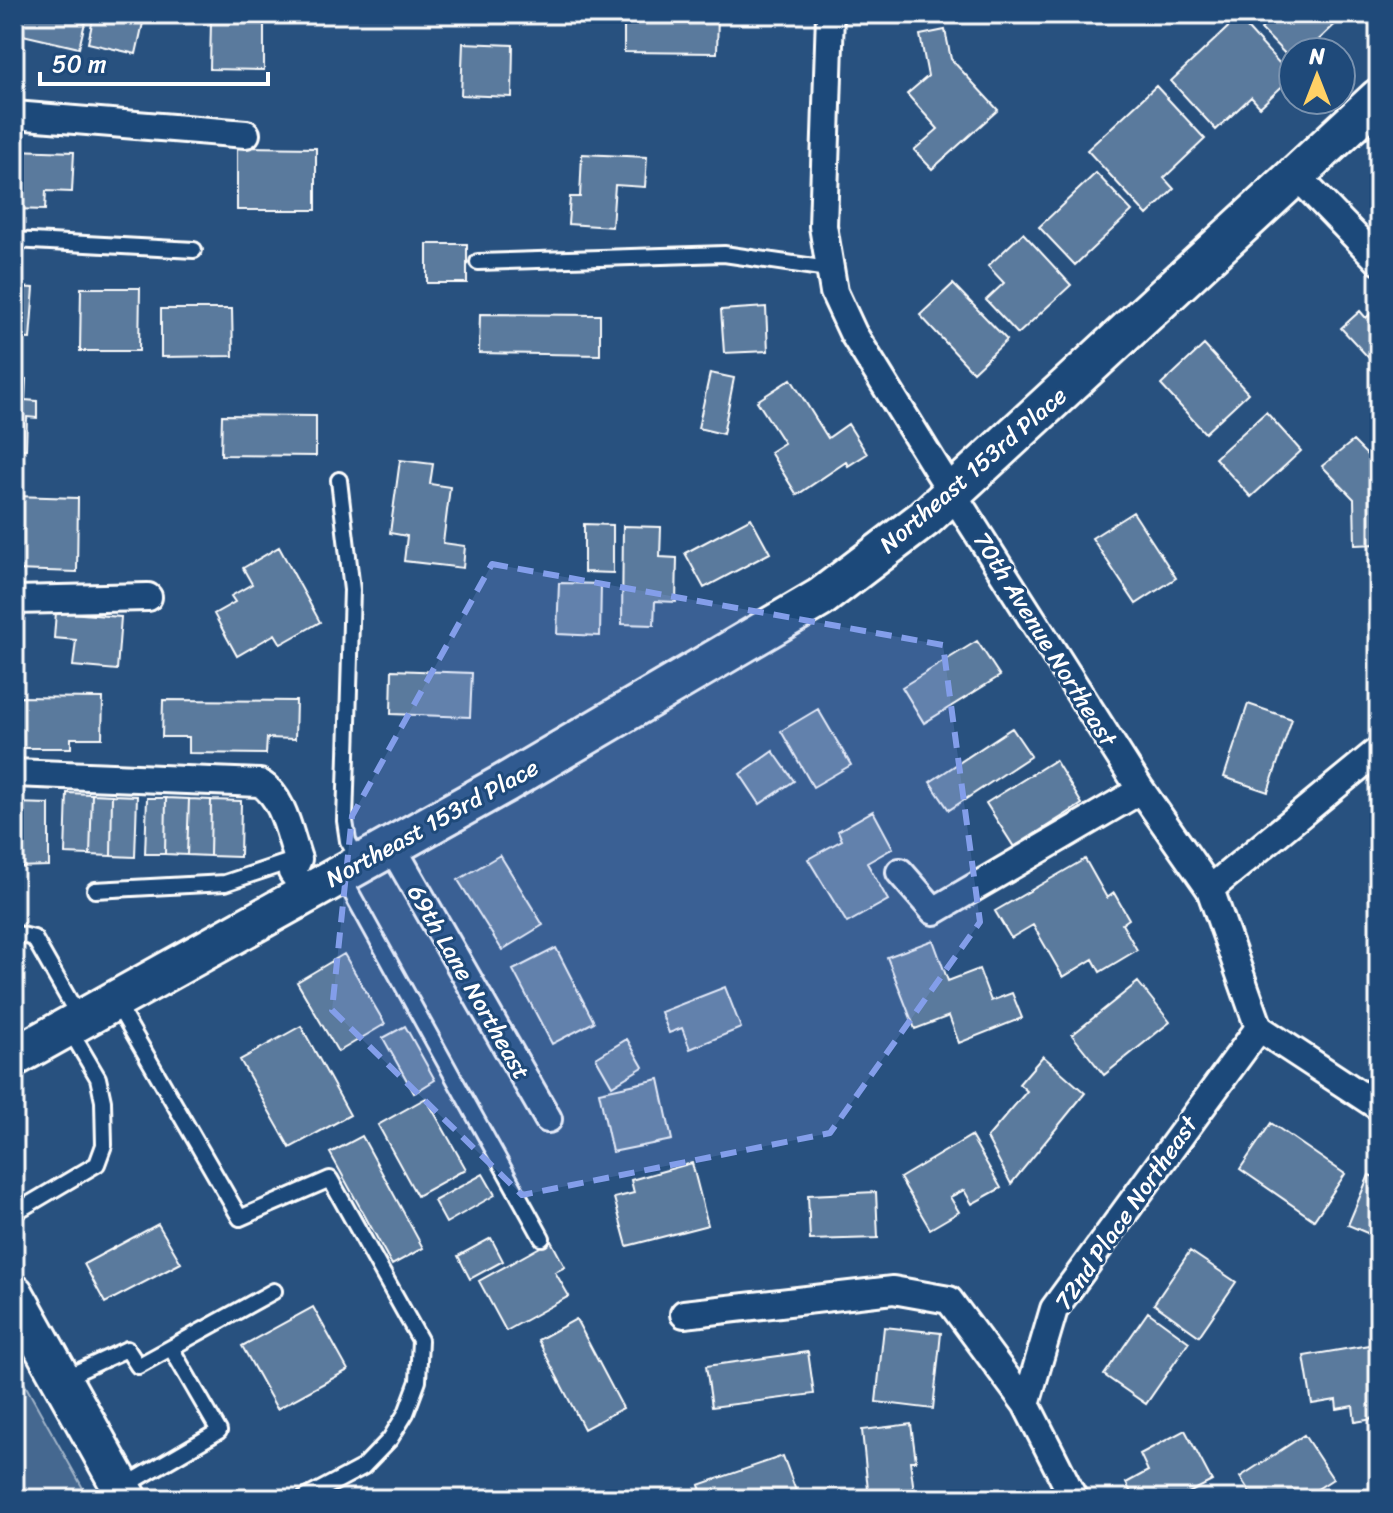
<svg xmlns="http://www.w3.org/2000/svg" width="1393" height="1513" font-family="Sriracha,sans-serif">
<rect width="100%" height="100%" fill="#28517f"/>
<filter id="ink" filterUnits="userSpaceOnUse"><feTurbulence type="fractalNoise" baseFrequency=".0125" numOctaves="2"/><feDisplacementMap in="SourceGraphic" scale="16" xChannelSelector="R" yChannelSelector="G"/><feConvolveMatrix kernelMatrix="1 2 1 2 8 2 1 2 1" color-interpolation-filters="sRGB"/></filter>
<g filter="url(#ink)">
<!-- green -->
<path fill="#446890" stroke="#a2b4c8" stroke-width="2" d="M14,1365l75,134h-75z"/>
<!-- building -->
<path fill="#5a7a9d" stroke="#fff" stroke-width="2" d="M14,14h73l-8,34 -65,-15z
M94,14h51l-9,40 -48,-11z
M223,14h41v56l-54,-1 1,-48h12z
M624,14h94l-1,39 -93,-1z
M1277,14h69l-40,38h-13v10l-32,-33z
M1238,18l54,59 -32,30 -9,-10 -35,33 -45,-49z
M945,30l6,29 47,51 -66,59 -18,-19 24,-21 -31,-35 21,-18 -8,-41z
M463,43l50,2 -1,52 -51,-2z
M1156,86l49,53 -41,39 10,11 -27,26 -60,-65z
M237,147l79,1v62h-79z
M14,150l60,2 -2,40 -26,-1 -1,19 -31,-1z
M582,154l65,3 -2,30 -30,-2 -3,42 -44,-3 2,-27h10z
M1096,173l36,38 -57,54 -36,-38z
M1023,233l48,52 -53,49 -32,-34 18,-17 -16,-17z
M427,244h40v39h-40z
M953,284l54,56 -34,32 -53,-57z
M14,287l20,1 -4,51 -16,-1z
M81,288h59l-1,63h-59z
M1379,306v63l-38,-41 19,-17 6,7z
M766,307l2,44 -44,2 -3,-43z
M161,309h71l1,47 -72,1z
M480,314l120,1v40l-121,-2z
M1204,345l44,48 -43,40 -44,-48z
M710,373l24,5 -11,56 -25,-6z
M14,379h12l-1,21 12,1v17l-10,-1 -1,32h-12z
M791,379l37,59 20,-14 19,30 -19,12 -2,-4 -49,33 -27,-43 14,-9 -27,-42z
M1266,412l35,39 -50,46 -36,-39z
M222,415l94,1v40l-95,-1z
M1353,441l26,26v77l-24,1 -1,-46 -32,-33z
M400,460l33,4 -3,20 20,3 -7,56 22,3 -2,22 -59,-7 3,-25 -17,-3z
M14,496l64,2 -1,74 -63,-2z
M1133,512l43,66 -40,26 -44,-66z
M751,518l19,35 -66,35 -19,-35z
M584,524l29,1v48l-29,-1z
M623,526l38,1 -1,30 17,1 -1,44 -21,-1 -1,24 -32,-1z
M279,547l41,75 -39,22 -6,-10 -38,22 -23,-42 21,-12 -4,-6 21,-12 -9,-16z
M559,583l42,1 -1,52 -43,-2z
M56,612l65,5 -4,53 -44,-4 3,-26 -22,-2z
M977,641l23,35 -76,47 -22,-36z
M392,670l80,3 -2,44 -79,-3z
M14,697l89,1 -1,40h-31v10h-57z
M163,700l133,1 -1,38 -28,-1 -1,16 -77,-1v-16h-27z
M1248,704l44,15 -24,73 -44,-15z
M818,709l33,56 -38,22 -32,-56z
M1012,728l19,28 -82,54 -19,-28z
M773,751l21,30 -34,23 -20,-30z
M1055,760l27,44 -68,43 -28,-44z
M67,793l25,1 -2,61 -25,-1z
M92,794l20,1 -1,61 -21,-1z
M112,795l25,1 -2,61 -24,-1z
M147,798h19l-1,56h-20z
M166,798l23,1 -2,56 -22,-1z
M189,799l22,1 -1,56 -23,-1z
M211,800l30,1 -1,56 -30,-1z
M14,803l35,1v62l-35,1z
M873,811l20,37 -26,15 21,37 -41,23 -39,-64 34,-19 -4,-9z
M500,855l43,70 -41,25 -44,-70z
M1085,859l22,39 7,-5 15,26 -7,5 15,26 -37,22 -7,-13 -30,18 -30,-52 -22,13 -16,-27z
M933,940l15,41 31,-12 12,32 21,-8 10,25 -63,25 -10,-27 -34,13 -28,-72z
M556,948l38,74 -42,22 -39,-74z
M344,954l41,70 -47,28 -41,-70z
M1138,982l32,40 -66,53 -32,-40z
M725,987l16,41 -51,21 -8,-21 -13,5 -8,-21z
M301,1026l49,89 -60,33 -50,-88z
M405,1026l30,54 -21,13 -31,-55z
M627,1039l16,28 -31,19 -16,-28z
M1043,1056l42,37 -74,91 -24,-46 40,-47 -8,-7z
M659,1079l13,61 -60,12 -13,-60z
M426,1098l40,71 -49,27 -39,-71z
M1271,1123l74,51 -31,46 -74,-51z
M362,1136l61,112 -31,17 -62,-112z
M971,1136l30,52 -29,16 -8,-14 -14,7 9,15 -29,17 -30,-51z
M692,1163l16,62 -81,21 -13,-48 20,-5 -3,-13z
M483,1174l12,21 -49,28 -12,-22z
M1369,1175l10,4v59l-31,-13z
M876,1192l2,46 -68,2 -2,-45z
M158,1224l23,39 -76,40 -21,-39z
M491,1238l12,23 -33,18 -12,-23z
M551,1241l14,26 -10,5 14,24 -63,35 -27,-50z
M1190,1251l46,31 -37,54 -45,-32z
M313,1307l35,63 -71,39 -35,-63z
M1148,1312l41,30 -43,62 -42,-29z
M576,1319l47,89 -39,21 -46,-89z
M884,1327l57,6 -8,76 -57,-7z
M1375,1344l4,74 -24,4 -2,-16 -16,3 -1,-9 -24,4 -8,-48z
M808,1352l6,42 -102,13 -6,-41z
M911,1424l5,37h-6l5,38h-67l-1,-6 21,-3 -6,-60z
M1185,1430l27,51 -35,18h-43l-8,-16 22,-12 -8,-17z
M1304,1435l29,44 -31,20h-48l-14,-22z
M783,1456l16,43h-95l-5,-14z"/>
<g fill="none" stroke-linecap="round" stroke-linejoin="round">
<!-- lane casing -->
<g stroke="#fff" stroke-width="20">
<path id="lane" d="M14,240l180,10
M478,262l246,-8 104,15
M339,480l13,110 -7,231 3,20 12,21
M341,874l201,364
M95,890l130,-7 72,-24
M14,933l20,5 46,81
M115,1001l125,217 90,-39 90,161 -2,41 -12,32 -16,26 -27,28 -60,32
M14,1213l83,-49 7,-19 -1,-44 -5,-23 -30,-51
M62,1379l65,-30 11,17 136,-75
M123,1487l96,-56 -48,-83"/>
</g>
<!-- street casing -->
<g stroke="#fff" stroke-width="32">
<path id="street" d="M830,14l-7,212 11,66 19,41 84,136 204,321 69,99 49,139
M14,115l232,19
M1296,175l83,86
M14,600l134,-3
M14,773l246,10c24,15 29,50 38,76l-6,13 16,21
M391,845l157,274
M900,872l34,39 207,-121
M1210,889l169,-139
M1259,1028l120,79
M684,1314l209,-24 56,10 77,104
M1074,1499l-48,-95 28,-95 205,-281"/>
</g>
<!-- secondary casing -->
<g stroke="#fff" stroke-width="44">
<path id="secondary" d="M14,1057l491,-274 315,-185 105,-80 454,-420
M14,1294l114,205"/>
</g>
<!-- lane -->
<use href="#lane" stroke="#1f4a7a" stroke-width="14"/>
<!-- street -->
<use href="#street" stroke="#1f4a7a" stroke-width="26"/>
<!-- secondary -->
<use href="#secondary" stroke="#1f4a7a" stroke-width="38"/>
</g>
</g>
<!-- marked area -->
<path fill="#839eea" fill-opacity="0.2" stroke="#839eea" stroke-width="6" stroke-dasharray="16 10" stroke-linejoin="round" d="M492,564l451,81 37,277 -150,211 -308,62 -190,-185 20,-194z"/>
<g text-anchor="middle" stroke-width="6" stroke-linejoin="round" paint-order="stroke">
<!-- street labels -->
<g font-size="24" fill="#fff" stroke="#1f4a7a">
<text transform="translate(973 470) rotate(-41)" y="8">Northeast 153rd Place</text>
<text transform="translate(1045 639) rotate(58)" y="8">70th Avenue Northeast</text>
<text transform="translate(432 823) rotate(-29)" y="8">Northeast 153rd Place</text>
<text transform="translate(469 982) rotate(60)" y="8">69th Lane Northeast</text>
<text transform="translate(1126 1213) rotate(-55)" y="8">72nd Place Northeast</text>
</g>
</g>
<!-- margin -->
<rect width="1393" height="1513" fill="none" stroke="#1f4a7a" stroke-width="48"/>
<rect x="24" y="24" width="1345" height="1465" fill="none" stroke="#fff" stroke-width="3" filter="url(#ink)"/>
<!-- north arrow -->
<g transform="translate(1317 76)"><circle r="38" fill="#1f4a7a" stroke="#7992af" stroke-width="2"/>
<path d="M0-6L14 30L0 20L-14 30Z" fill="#ffd166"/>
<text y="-12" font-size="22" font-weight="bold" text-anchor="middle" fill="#ffffff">N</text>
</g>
<!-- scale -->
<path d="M40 72v12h228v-12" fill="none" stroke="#ffffff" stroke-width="4"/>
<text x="52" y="72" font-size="24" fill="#ffffff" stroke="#1f4a7a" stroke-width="6" paint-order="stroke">50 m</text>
</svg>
